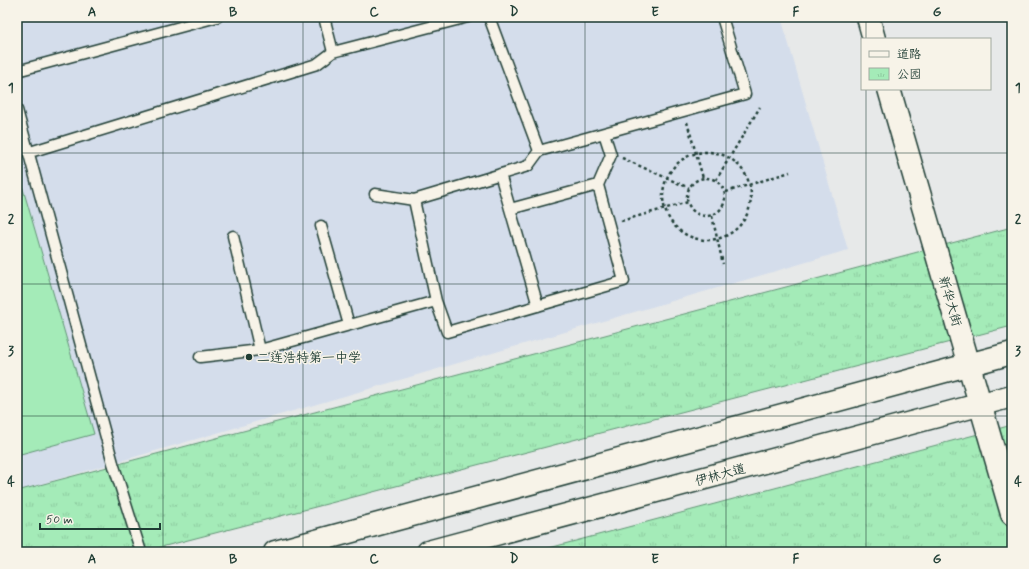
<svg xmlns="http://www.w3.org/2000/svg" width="1029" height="569" font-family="Mynerve,'LXGW WenKai TC',sans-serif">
<defs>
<pattern id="park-tufts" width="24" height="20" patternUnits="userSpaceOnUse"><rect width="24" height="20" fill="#a4ebb8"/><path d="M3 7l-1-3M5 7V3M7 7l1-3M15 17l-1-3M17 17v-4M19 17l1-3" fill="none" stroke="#8dca9f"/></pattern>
</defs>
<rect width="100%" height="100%" fill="#e7e9e9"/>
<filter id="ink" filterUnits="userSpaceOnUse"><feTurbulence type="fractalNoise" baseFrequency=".025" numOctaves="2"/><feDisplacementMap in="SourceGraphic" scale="8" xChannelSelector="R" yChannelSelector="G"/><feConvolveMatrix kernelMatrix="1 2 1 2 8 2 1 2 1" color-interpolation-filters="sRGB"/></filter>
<g filter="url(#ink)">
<!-- built -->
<path fill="#d4ddeb" d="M17,17h764l67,233 -831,241z"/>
<!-- park -->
<path fill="url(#park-tufts)" stroke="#629476" d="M1012,227v99l-870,226h-125v-61z
M1012,425v127h-478z"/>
<!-- garden -->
<path fill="#a4ebb8" stroke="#629476" d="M17,168l77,266 -77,21z"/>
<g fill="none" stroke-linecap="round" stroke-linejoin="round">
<!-- lane casing -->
<g stroke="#1f3d34" stroke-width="13">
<path id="lane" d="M324,17l9,35
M489,17l50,134 206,-57 -23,-77
M17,71l200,-54
M17,110l96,353 28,89
M30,152l287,-88 16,-12 135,-35
M500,174l38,132
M375,194l39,6 114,-34 11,-15
M414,200l22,101 11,31 177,-51 -26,-96 13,-30 -7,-22
M510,209l88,-24
M321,226l28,99
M233,236l27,114
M200,357l60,-7 176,-49"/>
</g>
<!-- secondary casing -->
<g stroke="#1f3d34" stroke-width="25">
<path id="secondary" d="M868,17l6,22
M889,89l123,425"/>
</g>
<!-- highway casing -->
<g stroke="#1f3d34" stroke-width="25">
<path id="highway" d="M275,552l737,-199
M428,552l584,-156"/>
</g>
<!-- path -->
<path stroke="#1f3d34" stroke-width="2.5" stroke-dasharray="3 3" stroke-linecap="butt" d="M687,122l16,56
M663 196a44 44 0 1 1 88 0a44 44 0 1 1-88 0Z
M622,158l67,30
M687 197a19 19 0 1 1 38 0a19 19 0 1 1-38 0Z
M716,180l44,-73
M726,192l64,-20
M712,216l11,48
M621,221l67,-19"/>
<!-- lane -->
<use href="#lane" stroke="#f7f3e8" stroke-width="10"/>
<!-- secondary -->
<use href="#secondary" stroke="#f7f3e8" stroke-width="22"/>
<!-- highway -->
<use href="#highway" stroke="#f7f3e8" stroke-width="22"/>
</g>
</g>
<!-- grid -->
<path fill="none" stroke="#1f3d34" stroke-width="1" stroke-opacity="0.55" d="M163,17v535M303,17v535M444,17v535M585,17v535M726,17v535M866,17v22M866,89v463M17,153h995M17,284h995M17,416h995"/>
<!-- markers -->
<circle fill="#1f3d34" stroke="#f7f3e8" stroke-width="1.5" cx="249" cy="357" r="4"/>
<g text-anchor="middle" stroke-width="3" stroke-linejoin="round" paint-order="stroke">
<!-- street labels -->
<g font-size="13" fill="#1f3d34" stroke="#f7f3e8">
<text transform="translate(951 301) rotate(74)" y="5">新华大街</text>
<text transform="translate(720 474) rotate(-15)" y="5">伊林大道</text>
</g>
<!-- poi labels -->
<g font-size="13" fill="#1f3d34" stroke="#f7f3e8" text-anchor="start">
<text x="257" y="362">二连浩特第一中学</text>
</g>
</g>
<!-- margin -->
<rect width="1029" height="569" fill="none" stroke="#f7f3e8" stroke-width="44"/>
<!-- legend -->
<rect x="861" y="38" width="130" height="52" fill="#f7f3e8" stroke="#a1aaa0"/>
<rect x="869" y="51" width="20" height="6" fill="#f7f3e8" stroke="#a1aaa0"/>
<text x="897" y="58" font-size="12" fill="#1f3d34">道路</text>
<rect x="869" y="68" width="20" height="12" fill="url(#park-tufts)" stroke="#a1aaa0"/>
<text x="897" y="78" font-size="12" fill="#1f3d34">公园</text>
<!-- scale -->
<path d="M40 523v6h120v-6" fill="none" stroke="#1f3d34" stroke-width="2"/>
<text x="46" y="523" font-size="12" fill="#1f3d34" stroke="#f7f3e8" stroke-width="3" paint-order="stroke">50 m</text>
<rect x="22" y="22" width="985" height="525" fill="none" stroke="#1f3d34" stroke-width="1.5"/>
<g font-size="13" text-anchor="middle" font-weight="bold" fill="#1f3d34">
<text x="92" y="16">A</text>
<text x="233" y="16">B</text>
<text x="374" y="16">C</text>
<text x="514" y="16">D</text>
<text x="655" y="16">E</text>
<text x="796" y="16">F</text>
<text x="937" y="16">G</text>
<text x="11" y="92">1</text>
<text x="1018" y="92">1</text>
<text x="11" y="223">2</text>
<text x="1018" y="223">2</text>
<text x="11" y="355">3</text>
<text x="1018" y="355">3</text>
<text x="11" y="486">4</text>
<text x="1018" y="486">4</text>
<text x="92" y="563">A</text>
<text x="233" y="563">B</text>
<text x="374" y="563">C</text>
<text x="514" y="563">D</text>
<text x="655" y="563">E</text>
<text x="796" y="563">F</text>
<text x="937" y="563">G</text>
</g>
</svg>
